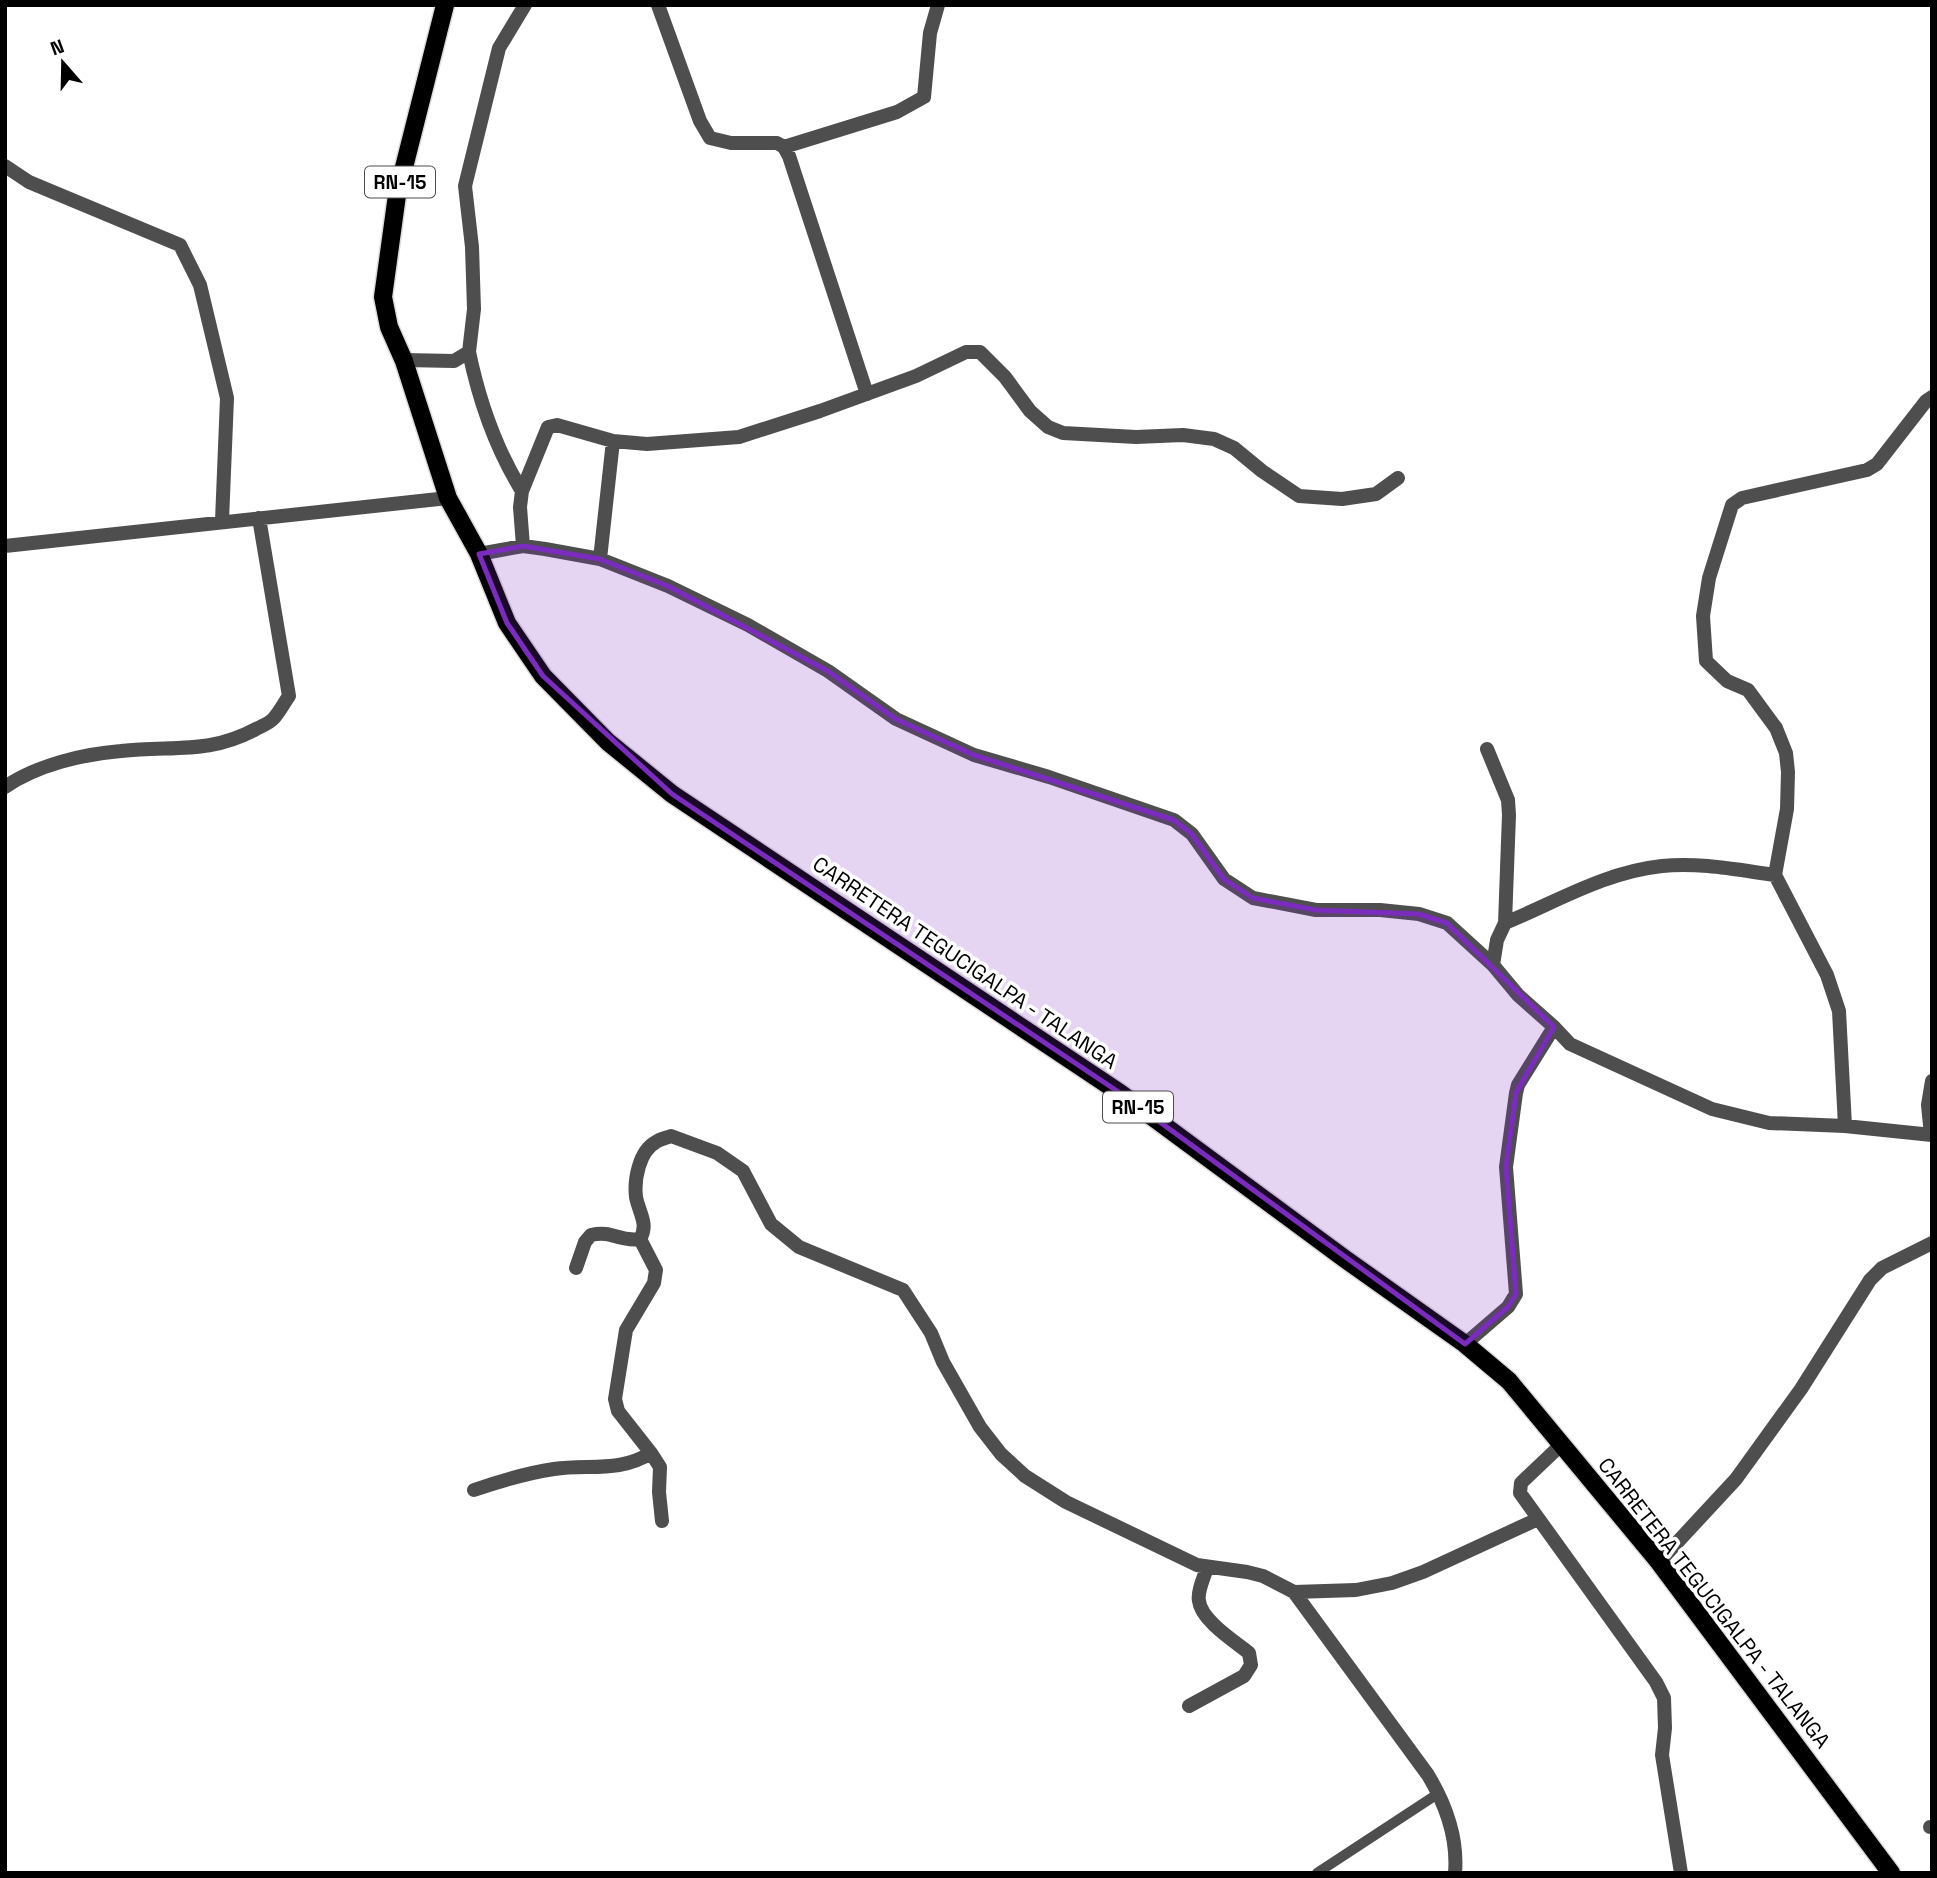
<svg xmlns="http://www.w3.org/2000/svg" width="1937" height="1878" font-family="'Space Grotesk',sans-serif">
<rect width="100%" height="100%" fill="#fff"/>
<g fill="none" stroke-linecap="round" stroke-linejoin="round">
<!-- primary casing -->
<g stroke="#dbdbdb" stroke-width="21">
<path id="primary" d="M445,5l-48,190 -14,102 6,30 15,34 44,137 31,56 28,69 36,53 65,66 64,52 448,299 225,166 120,85 44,37 150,181 232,311"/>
</g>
<!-- service -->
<path stroke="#4e4e4e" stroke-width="10" d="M1317,1873l122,-80"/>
<!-- minor -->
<path stroke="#4e4e4e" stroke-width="14" d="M658,5l42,116 10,17 21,5h46l7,4 5,9 78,238
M784,147l113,-35 27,-15 6,-64 8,-28
M5,166l24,16 151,63 20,40 27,113 -5,123
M469,352c10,48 27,97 53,139
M404,360l50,1 15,-9 5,-43 -2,-62 -7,-61 34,-138 26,-43
M5,546l443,-48
M523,546l-3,-39 2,-16 26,-64 9,-2 56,16 34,3 92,-7 81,-26 96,-35 50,-24h14l25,25 25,34 18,16 15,6 73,4 47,-2 31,4 20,9 28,23 37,25 43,3 34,-5 22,-16
M479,554l44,-8 22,3 55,10 68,27 80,39 80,46 68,48 78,36 75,22 125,43 18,14 32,45 29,19 63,12h64l39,4 28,9 46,42
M600,559l13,-118
M1487,749l21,51 1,15 -4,108 -8,17 -4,25 25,30 36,32 16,17 142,65 57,14 76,3 87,9
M5,787c32,-22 78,-33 116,-36 51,-6 87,4 135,-22 6,-3 14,-6 18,-11 6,-7 10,-15 15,-22l-30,-178
M1505,923c51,-21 100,-51 157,-57 37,-4 76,4 113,9
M1845,1126l-6,-115 -12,-36 -52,-100 12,-66 1,-37 -2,-19 -10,-25 -28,-38 -21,-9 -21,-20 -3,-45 6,-38 23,-73 10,-7 125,-28 10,-6 49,-63 6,-4
M1931,1135l-3,-30 4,-24
M576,1268l9,-26 6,-7c22,-5 27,7 49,4 9,-15 -1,-26 -4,-42 -2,-17 3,-46 20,-55 4,-3 10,-4 15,-6l46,17 26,18 28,53 28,23 104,43 28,43 12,29 37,65 21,27 24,22 41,26 131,63 50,7 16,4 31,16 62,-2 36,-7 31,-11 115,-53
M1465,1344l43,-37 8,-13 -10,-127 10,-74 2,-8 36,-58
M1562,1444l-41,39 -1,10 136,189 8,16 1,30 -3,27 19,118
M651,1453l9,14 -1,25 3,29
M474,1490c26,-9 53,-17 80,-21 35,-5 65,4 97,-16l-33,-42 -3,-12 11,-69 28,-47 2,-13 -16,-31
M1659,1562l77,-83 65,-90 69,-109 12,-12 50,-25
M1294,1592l134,183c18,30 30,63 27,98
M1189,1706l55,-30 7,-11 -2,-12c-15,-12 -48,-33 -50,-52 -2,-9 5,-24 8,-33
M1930,1827h2"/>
<!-- primary -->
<use href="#primary" stroke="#000" stroke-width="18"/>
</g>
<!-- marked area -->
<path fill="#7b2cbf" fill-opacity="0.2" stroke="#7b2cbf" stroke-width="5" stroke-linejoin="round" d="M523,546l77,13 68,27 160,85 68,48 78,36 200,65 18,14 32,45 29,19 63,12 103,4 28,9 107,104 -38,66 -10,74 10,127 -8,13 -43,37 -345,-251 -448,-299 -129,-118 -36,-53 -28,-69z"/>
<g text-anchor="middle" stroke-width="7" stroke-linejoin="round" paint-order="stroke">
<!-- shield labels -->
<g fill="#fff" stroke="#4c4c4c" stroke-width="2">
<rect x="365" y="166.5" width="70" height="31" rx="5"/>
<rect x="1103" y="1091.5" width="70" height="31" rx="5"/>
</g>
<g font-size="19" font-weight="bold" fill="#000">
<text x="400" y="189">RN-15</text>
<text x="1138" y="1114">RN-15</text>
</g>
<!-- street labels -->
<g font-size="21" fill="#000" stroke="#fff">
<text transform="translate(965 963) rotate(34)" y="7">CARRETERA TEGUCIGALPA - TALANGA</text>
<text transform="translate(1714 1603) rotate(52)" y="7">CARRETERA TEGUCIGALPA - TALANGA</text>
</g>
</g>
<!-- border -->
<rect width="1937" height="1878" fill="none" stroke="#000000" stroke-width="14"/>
<!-- north arrow -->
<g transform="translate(63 63) rotate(340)" stroke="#ffffff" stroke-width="5" paint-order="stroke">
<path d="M0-5L12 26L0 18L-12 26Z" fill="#000000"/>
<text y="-10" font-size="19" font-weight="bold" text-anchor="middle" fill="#000000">N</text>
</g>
</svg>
